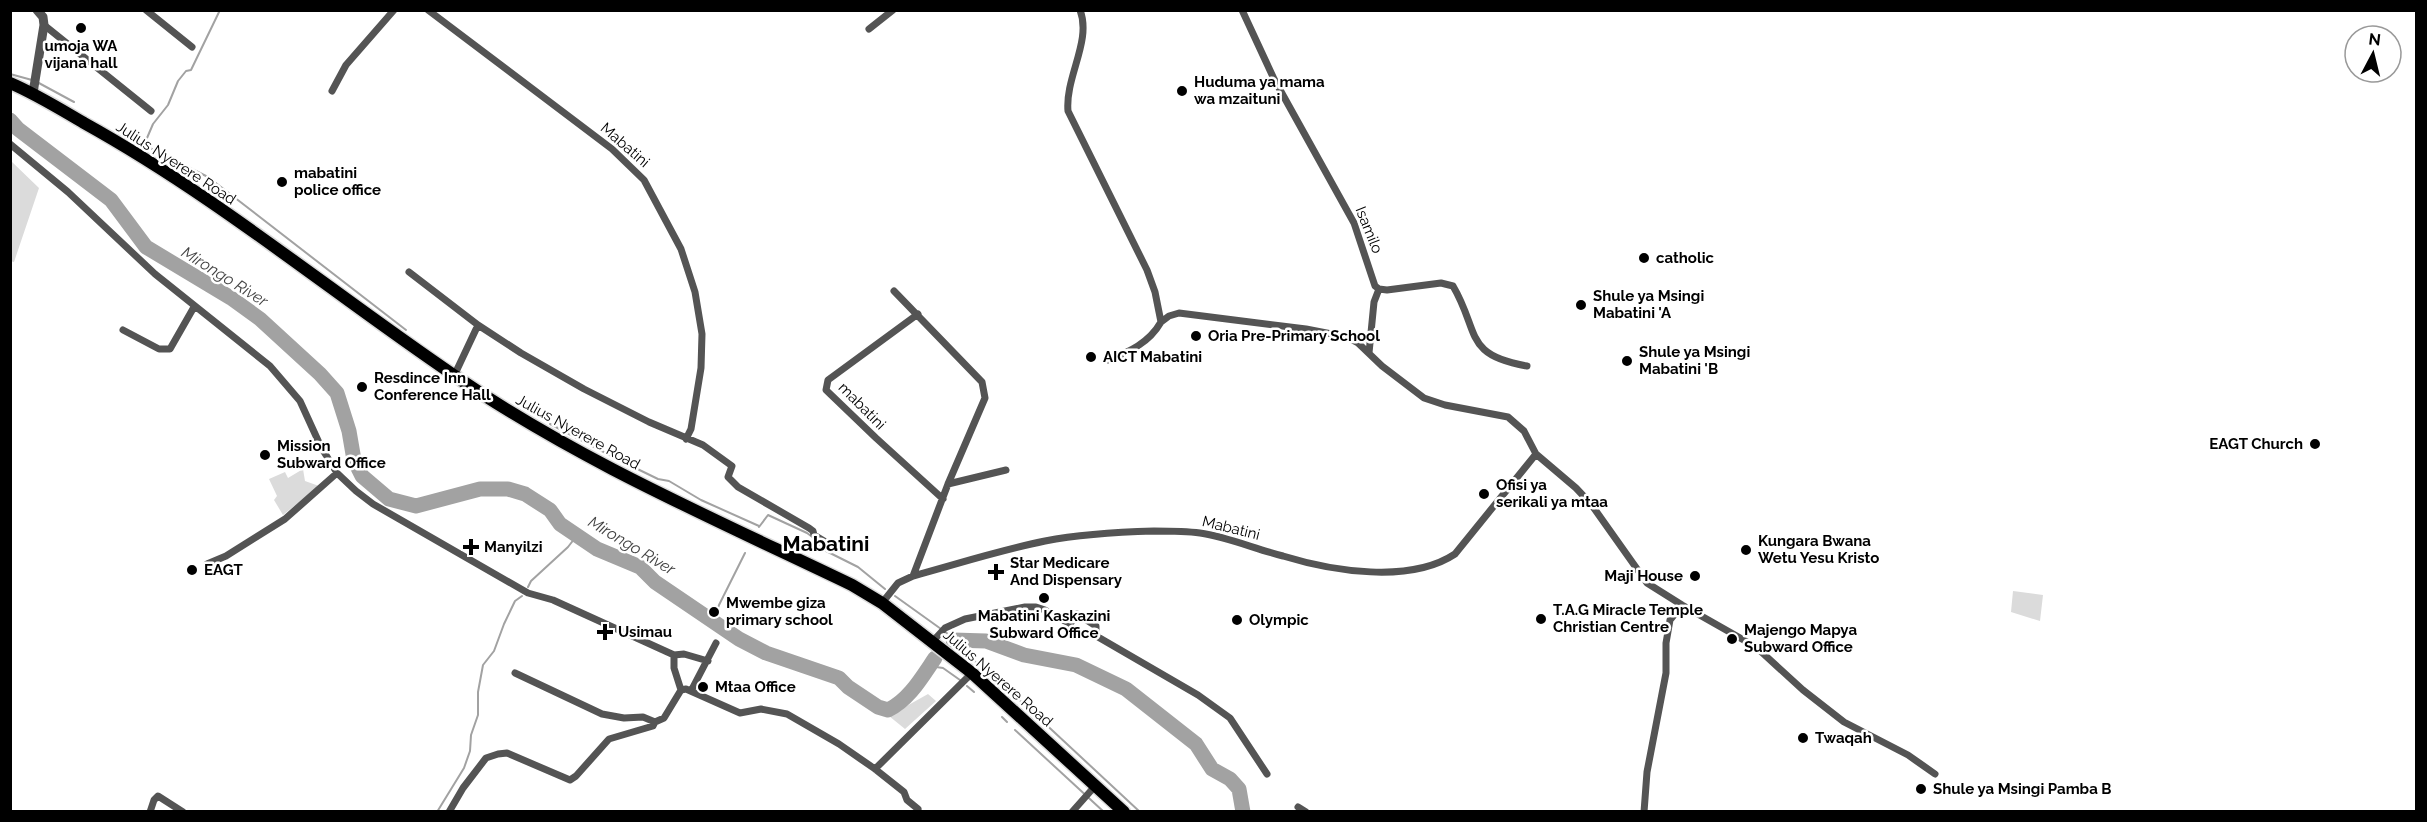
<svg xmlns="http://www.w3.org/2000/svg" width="2427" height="822" font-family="Raleway,sans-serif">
<rect width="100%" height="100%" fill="#fff"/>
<!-- green -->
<path fill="#dbdbdb" d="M11,161l28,27 -25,74 -4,-1z
M303,469l2,12 14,5 -36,29 -9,-15 3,-4 -8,-17 16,-7 3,6z
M2013,591l30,4 -3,26 -29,-9z
M928,694l8,7 -31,28 -16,-13z"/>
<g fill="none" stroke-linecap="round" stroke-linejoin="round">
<!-- stream -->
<path stroke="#a2a2a2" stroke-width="2" d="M220,10l-29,60 -5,1 -8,10 -10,24 -15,19 -9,21 64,32 198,153
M10,74l22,6
M37,82l37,20
M550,424l71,37 37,18 11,2 32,19 58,26
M759,527l9,-12 39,18 12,9 3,7 36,18 27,22
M528,587l3,-6 37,-34 10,-13
M895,596l60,43
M714,620l5,-15 26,-52
M960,639l1,8 3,5 45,38 131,122
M929,666l14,2 17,12
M967,686l7,6
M1002,717l5,5
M1015,730l89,82
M437,812l27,-44 6,-17 1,-16 7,-20v-23l5,-27 11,-14 10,-27 11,-23 7,-5"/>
<!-- river -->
<path stroke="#a2a2a2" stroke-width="15" d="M10,120l8,9 93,71 35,47 85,51 29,21 60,55 17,19 12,38 5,29 8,16 27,23 27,7 64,-17h28l17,5 25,16 10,14 37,25 43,18 15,15 84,57 27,14 73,25 9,9 30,20 10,3c21,-10 34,-33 47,-52
M953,640l33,1 38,14 52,10 50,24 70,55 16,25 18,10 9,10 4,23"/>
<!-- trunk casing -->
<g stroke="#dbdbdb" stroke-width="15">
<path id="trunk" d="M10,83c26,11 50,26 74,40 132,73 247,169 371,253 124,85 262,144 397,209l30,18 90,70 152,139"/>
</g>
<!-- minor -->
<path stroke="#545454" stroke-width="7" d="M146,10l46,37
M428,10l184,139 32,31 37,69 14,43 7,42 -1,34 -10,61 -5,10
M1080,10c12,31 -15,67 -12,101l79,159 8,22 6,30c-12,21 -32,30 -53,38
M1242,10l32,69 80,144 21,63 4,3 8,1 54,-7 12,3c27,46 10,69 74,80
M44,25l107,86
M869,29l24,-19
M332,91l14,-26 48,-55
M10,144l58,48 87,82 115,92 30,35 21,46 16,26 19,18 17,13 155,89 25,7 121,55v13l7,22
M409,272l69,53 43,28 63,36 65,33 54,23 29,21 -4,11 10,10 71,41 4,3 1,4 10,6
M894,291l88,91 3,16 -37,86 -35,92
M918,314l-90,66 -2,10 50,48 67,61
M1161,322l8,-6 10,-3 127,16 41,8 11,6 24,23 42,32 21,7 63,12 16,14 12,23 40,34 15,16 56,79 35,22 74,42 47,43 41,32 64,33 27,19
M123,330l36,19h11l24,-42
M1369,353l5,-51 5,-13
M454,376l24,-51
M948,484l58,-14
M207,564l19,-8 59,-37 52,-46
M882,603l16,-20 15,-7c44,-12 88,-26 132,-35 36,-7 73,-9 109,-10 15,0 31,0 46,2 28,4 55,16 83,23 49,15 127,28 172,-2l81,-100
M933,641l12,-13 20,-9 60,-12h11l9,3 25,14 7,-10 19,12v7l2,4 100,58 32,23 37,56
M674,655l10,-1 24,7
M515,673l87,41 22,4 19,-1 12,5 9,-4 17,-28 5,-1 54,24 21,-4 26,5 52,30 36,25 29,23 3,8 11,9
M691,691l25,-48
M875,769l97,-96
M1298,807l8,5
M150,812l4,-12 4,-4 25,16
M449,812l14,-24 23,-30 12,-4 9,-1 63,27 6,-4 33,-37 44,-13 2,-4
M1072,812l24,-27
M1644,812l3,-40 19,-99v-30l4,-23 12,-15"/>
<!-- tertiary -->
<path stroke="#545454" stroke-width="9" d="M33,93l11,-68 -1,-8 -6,-7"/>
<!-- trunk -->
<use href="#trunk" stroke="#000" stroke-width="12"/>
</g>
<!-- markers -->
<g fill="#000" stroke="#fff" stroke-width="2">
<circle cx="81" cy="28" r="6"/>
<circle cx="1182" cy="91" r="6"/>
<circle cx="282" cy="182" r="6"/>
<circle cx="1644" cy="258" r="6"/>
<circle cx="1581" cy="305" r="6"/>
<circle cx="1196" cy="336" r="6"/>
<circle cx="1091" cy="357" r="6"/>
<circle cx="1627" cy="361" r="6"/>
<circle cx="362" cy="387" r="6"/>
<circle cx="2315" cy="444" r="6"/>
<circle cx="265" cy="455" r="6"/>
<circle cx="1484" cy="494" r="6"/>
<path d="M468 538h6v6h6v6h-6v6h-6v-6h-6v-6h6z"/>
<circle cx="1746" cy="550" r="6"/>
<circle cx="192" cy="570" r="6"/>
<path d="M993 563h6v6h6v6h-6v6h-6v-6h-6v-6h6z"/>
<circle cx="1695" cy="576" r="6"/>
<circle cx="1044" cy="598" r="6"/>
<circle cx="714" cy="612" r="6"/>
<circle cx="1541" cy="619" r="6"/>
<circle cx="1237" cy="620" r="6"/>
<path d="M602 623h6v6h6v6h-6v6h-6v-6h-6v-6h6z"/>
<circle cx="1732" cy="639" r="6"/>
<circle cx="703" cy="687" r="6"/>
<circle cx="1803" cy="738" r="6"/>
<circle cx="1921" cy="789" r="6"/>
</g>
<g text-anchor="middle" stroke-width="5" stroke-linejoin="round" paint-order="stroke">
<!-- poi labels -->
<g font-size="15" font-weight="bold" fill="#000" stroke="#fff" text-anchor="start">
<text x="81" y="51" text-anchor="middle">umoja WA<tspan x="81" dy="17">vijana hall</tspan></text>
<text x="1194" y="87">Huduma ya mama<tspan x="1194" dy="17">wa mzaituni</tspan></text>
<text x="294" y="178">mabatini<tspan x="294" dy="17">police office</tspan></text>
<text x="1656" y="263">catholic</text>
<text x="1593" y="301">Shule ya Msingi<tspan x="1593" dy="17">Mabatini 'A</tspan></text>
<text x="1208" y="341">Oria Pre-Primary School</text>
<text x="1639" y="357">Shule ya Msingi<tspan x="1639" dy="17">Mabatini 'B</tspan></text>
<text x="1103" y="362">AICT Mabatini</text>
<text x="374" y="383">Resdince Inn<tspan x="374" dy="17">Conference Hall</tspan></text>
<text x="2303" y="449" text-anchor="end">EAGT Church</text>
<text x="277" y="451">Mission<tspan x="277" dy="17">Subward Office</tspan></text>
<text x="1496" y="490">Ofisi ya<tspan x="1496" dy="17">serikali ya mtaa</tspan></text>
<text x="1758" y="546">Kungara Bwana<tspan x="1758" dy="17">Wetu Yesu Kristo</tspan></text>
<text x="484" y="552">Manyilzi</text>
<text x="1010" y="568">Star Medicare<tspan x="1010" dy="17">And Dispensary</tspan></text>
<text x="204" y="575">EAGT</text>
<text x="1683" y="581" text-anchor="end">Maji House</text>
<text x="726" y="608">Mwembe giza<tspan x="726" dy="17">primary school</tspan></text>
<text x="1553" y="615">T.A.G Miracle Temple<tspan x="1553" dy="17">Christian Centre</tspan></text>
<text x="1044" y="621" text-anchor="middle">Mabatini Kaskazini<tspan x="1044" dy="17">Subward Office</tspan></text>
<text x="1249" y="625">Olympic</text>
<text x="1744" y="635">Majengo Mapya<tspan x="1744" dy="17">Subward Office</tspan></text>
<text x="618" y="637">Usimau</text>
<text x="715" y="692">Mtaa Office</text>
<text x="1815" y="743">Twaqah</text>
<text x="1933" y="794">Shule ya Msingi Pamba B</text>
</g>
<!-- street labels -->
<g font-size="15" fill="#000" stroke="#fff">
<text transform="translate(625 145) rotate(41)" y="5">Mabatini</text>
<text transform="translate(176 163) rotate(33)" y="5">Julius Nyerere Road</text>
<text transform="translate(1369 230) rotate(68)" y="5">Isamilo</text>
<text transform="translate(862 406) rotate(45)" y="5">mabatini</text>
<text transform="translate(578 432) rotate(29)" y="5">Julius Nyerere Road</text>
<text transform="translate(1231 528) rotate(14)" y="5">Mabatini</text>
<text transform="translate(998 678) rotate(41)" y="5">Julius Nyerere Road</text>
</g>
<!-- water labels -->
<g font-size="16" font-style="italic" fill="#434343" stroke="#fff">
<text transform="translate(225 276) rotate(32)" y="6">Mirongo River</text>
<text transform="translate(632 545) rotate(31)" y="6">Mirongo River</text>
</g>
<!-- district labels -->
<g font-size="21" font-weight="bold" fill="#000" stroke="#fff">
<text x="826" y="551">Mabatini</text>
</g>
</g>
<!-- border -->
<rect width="2427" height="822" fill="none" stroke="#000000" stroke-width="24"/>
<!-- north arrow -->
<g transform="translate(2373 54) rotate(7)"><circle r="28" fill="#ffffff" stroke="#999999" stroke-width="1.5"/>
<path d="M0-4.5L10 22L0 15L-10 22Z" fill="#000000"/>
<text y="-9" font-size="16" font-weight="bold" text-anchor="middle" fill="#000000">N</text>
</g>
</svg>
